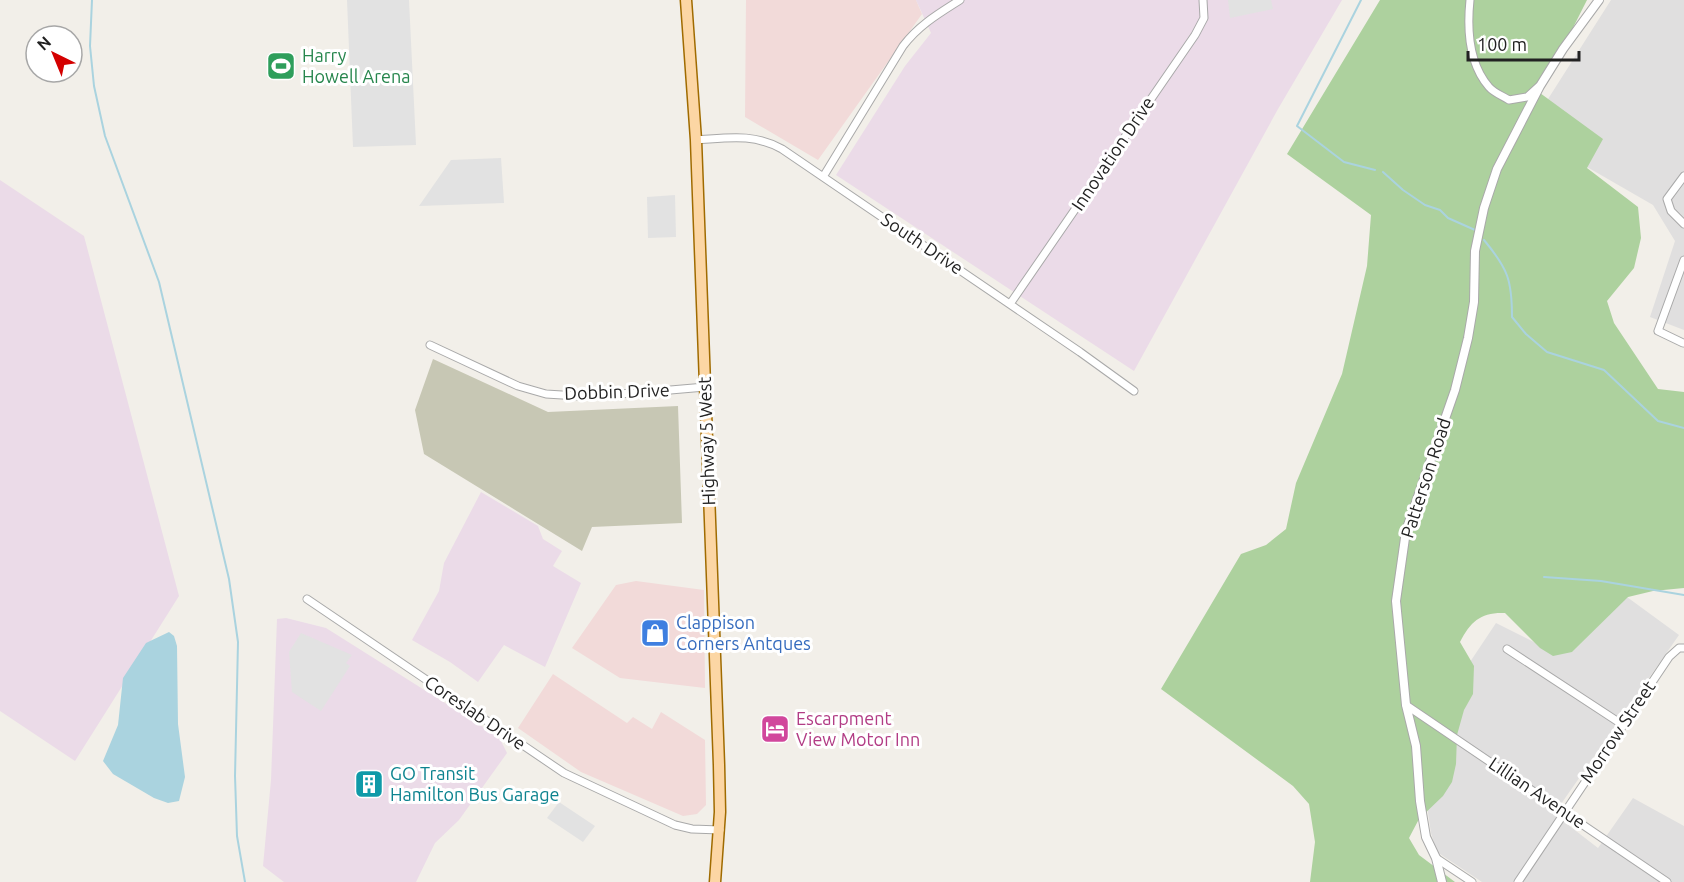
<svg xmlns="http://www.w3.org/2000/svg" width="1684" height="882" font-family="Ubuntu,sans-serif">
<rect width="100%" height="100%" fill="#f2efe9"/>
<!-- residential -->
<path fill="#e0dfdf" d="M1611,0h73v330l-34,-13 25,-76 -22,-36 -66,-38 -39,-68z
M1627,597l52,38 -125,179 44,34 35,-50 51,28v56h-202l-45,-30 -6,-19 -6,-40 29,-107 42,-63 40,20 36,9z"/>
<!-- commercial -->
<path fill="#f2dad9" d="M746,0h170l6,14 -104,146 -73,-43z
M636,581l68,9 1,98 -85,-10 -48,-30 44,-63z
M553,674l74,49 6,-6 19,12 9,-17 44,28 1,65 -9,9 -14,2 -102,-44 -63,-44z"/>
<!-- industrial -->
<path fill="#ebdbe8" d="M916,0h426l-64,109 -144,262 -298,-196 69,-109 26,-33z
M0,180l84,56 95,360 -104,165 -75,-50z
M481,492l57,34 5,13 19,12 -9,15 28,17 -36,84 -41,-22 -26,37 -28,-20 -38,-22 27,-49 5,-28z
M286,618l40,10 173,109 8,16 -48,67 -24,23 -19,39h-132l-21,-16 8,-86 6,-161z"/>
<!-- construction -->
<path fill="#c7c7b4" d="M433,359l115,53 130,-6 4,117 -90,4 -10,24 -158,-97 -9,-44z"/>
<!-- forest -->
<path fill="#add19e" d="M1380,0h207l-47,93 63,46 -16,29 51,39 3,31 -7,30 -27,33 7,22 44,66 26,3v196l-31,3 -25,6 -56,55 -19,4 -13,-8 -35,-35c-24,-1 -34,8 -45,29l14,24 -1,28 -9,16 -7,25 -1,29 -4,18 -9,14 -24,23 -10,19 10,17 36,27h-145l5,-40 -6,-38 -16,-18 -132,-97 80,-135 25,-9 20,-16 10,-46 46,-109 25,-108 4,-51 -84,-61z"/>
<!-- parking -->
<path fill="#e2e2e2" d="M347,0h62l7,145 -63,2z
M1228,0h43l2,9 -43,9z
M501,158l3,45 -85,3 32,-46z
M675,195l1,42 -28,1 -1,-41z
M301,633l51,22 -6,8 4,3 -29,45 -29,-19 -3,-40z
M559,802l36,24 -12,16 -36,-24z"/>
<!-- water -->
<path fill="#aad3df" d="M169,632l5,4 3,10 1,78 7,53 -6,24 -11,2 -14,-5 -41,-24 -10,-13 15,-36 5,-47 23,-35z"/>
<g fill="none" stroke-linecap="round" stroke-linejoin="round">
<!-- stream -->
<path stroke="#aad3df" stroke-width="2" d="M92,0l-2,46 4,40 11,50 54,146 70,297 9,63 -3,134 2,60 8,46
M1361,0l-64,126 47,36 31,8
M1383,172l20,18 22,15 15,5 8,8 27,12
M1484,240c24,29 28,40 28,77l14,17 21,18 57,18 54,51 26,7
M1544,577l57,4 83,14"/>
<!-- minor casing -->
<g stroke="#a9a9a9" stroke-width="9">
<path id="minor" d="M1470,0c-3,29 -1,64 19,87 5,6 14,9 20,13l18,-3 11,-10
M696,140c32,-2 57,-7 86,9l298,203 54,39
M1684,176l-17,23 4,12 13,13
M823,177l80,-131c16,-21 35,-32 57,-46
M1010,304l185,-269 9,-17 -1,-18
M1683,343l-25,-12 26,-71
M430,345l88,41 28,8 32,2 58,-3 69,-6
M307,599l257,174 111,52 17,4 28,1
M1507,649l116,76
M1406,705l261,177
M1436,858l36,24
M1518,882l151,-225 10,-9h5"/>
</g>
<!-- tertiary casing -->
<g stroke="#a9a9a9" stroke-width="10">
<path id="tertiary" d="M1442,882l-6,-24 -10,-21 -6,-36 -4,-55 -10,-41 -10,-104 10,-70 49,-141 13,-52 6,-36 1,-51 9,-43 13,-39 43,-83 23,-37 36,-49"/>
</g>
<!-- primary casing -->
<g stroke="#a06b00" stroke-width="13">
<path id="primary" d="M686,0l10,140 23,625 1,47 -5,70"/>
</g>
<!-- minor -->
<use href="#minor" stroke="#fff" stroke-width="7"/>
<!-- tertiary -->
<use href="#tertiary" stroke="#fff" stroke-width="8"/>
<!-- primary -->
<use href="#primary" stroke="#fcd6a4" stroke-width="10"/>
</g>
<!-- icons -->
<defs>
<g id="stadium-square" transform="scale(1.5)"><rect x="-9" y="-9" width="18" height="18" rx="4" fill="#2e9e5b" stroke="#fff"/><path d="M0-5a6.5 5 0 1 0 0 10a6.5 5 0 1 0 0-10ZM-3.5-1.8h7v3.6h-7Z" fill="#fff"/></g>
<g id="shop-square" transform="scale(1.5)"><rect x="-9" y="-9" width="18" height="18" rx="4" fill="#3f7fe0" stroke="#fff"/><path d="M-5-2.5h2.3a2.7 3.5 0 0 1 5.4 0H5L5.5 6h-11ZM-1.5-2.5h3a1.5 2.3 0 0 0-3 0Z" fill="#fff"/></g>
<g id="hotel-square" transform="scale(1.5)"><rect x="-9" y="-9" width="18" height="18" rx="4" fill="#d1479c" stroke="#fff"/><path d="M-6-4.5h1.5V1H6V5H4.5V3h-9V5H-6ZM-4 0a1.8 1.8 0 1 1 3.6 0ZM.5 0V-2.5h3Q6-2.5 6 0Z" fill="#fff"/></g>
<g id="building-square" transform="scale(1.5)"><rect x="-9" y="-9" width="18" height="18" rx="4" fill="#0f9aa8" stroke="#fff"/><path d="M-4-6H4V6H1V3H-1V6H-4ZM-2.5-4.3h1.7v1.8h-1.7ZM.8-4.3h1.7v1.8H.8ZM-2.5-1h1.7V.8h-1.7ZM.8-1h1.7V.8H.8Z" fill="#fff"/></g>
</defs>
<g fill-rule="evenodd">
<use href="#stadium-square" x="281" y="66"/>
<use href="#shop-square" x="655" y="633"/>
<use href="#hotel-square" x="775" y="729"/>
<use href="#building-square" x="369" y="784"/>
</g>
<g text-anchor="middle" stroke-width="6" stroke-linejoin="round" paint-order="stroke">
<!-- leisure labels -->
<g font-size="18" fill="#27864d" stroke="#fff" text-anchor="start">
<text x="302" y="62">Harry<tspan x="302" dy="21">Howell Arena</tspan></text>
</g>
<!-- street labels -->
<g font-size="18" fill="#222" stroke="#fff">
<text transform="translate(1113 154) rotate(-56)" y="6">Innovation Drive</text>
<text transform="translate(922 244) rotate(34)" y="6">South Drive</text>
<text transform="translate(617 392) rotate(-2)" y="6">Dobbin Drive</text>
<text transform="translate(707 441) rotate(-92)" y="6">Highway 5 West</text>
<text transform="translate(1426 478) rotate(-72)" y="6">Patterson Road</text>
<text transform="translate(475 713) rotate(34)" y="6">Coreslab Drive</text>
<text transform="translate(1618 732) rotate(-56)" y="6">Morrow Street</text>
<text transform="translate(1537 793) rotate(34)" y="6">Lillian Avenue</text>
</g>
<!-- shop labels -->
<g font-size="18" fill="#366cbe" stroke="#fff" text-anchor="start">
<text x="676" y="629">Clappison<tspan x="676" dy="21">Corners Antques</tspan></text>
</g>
<!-- hotel labels -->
<g font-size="18" fill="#b23c85" stroke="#fff" text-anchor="start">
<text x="796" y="725">Escarpment<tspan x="796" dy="21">View Motor Inn</tspan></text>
</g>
<!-- culture labels -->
<g font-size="18" fill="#0d838f" stroke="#fff" text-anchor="start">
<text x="390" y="780">GO Transit<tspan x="390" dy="21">Hamilton Bus Garage</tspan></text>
</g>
</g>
<!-- north arrow -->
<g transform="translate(54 54) rotate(317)"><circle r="28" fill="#ffffff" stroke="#a7a7a7" stroke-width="1.5"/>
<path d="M0-4.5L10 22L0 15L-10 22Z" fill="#d40000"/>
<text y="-9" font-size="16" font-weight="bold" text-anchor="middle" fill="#222222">N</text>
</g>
<!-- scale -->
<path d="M1468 51v9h111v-9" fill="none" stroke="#222222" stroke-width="3"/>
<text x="1477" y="51" font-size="18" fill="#222222" stroke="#ffffff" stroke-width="4.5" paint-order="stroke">100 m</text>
</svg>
